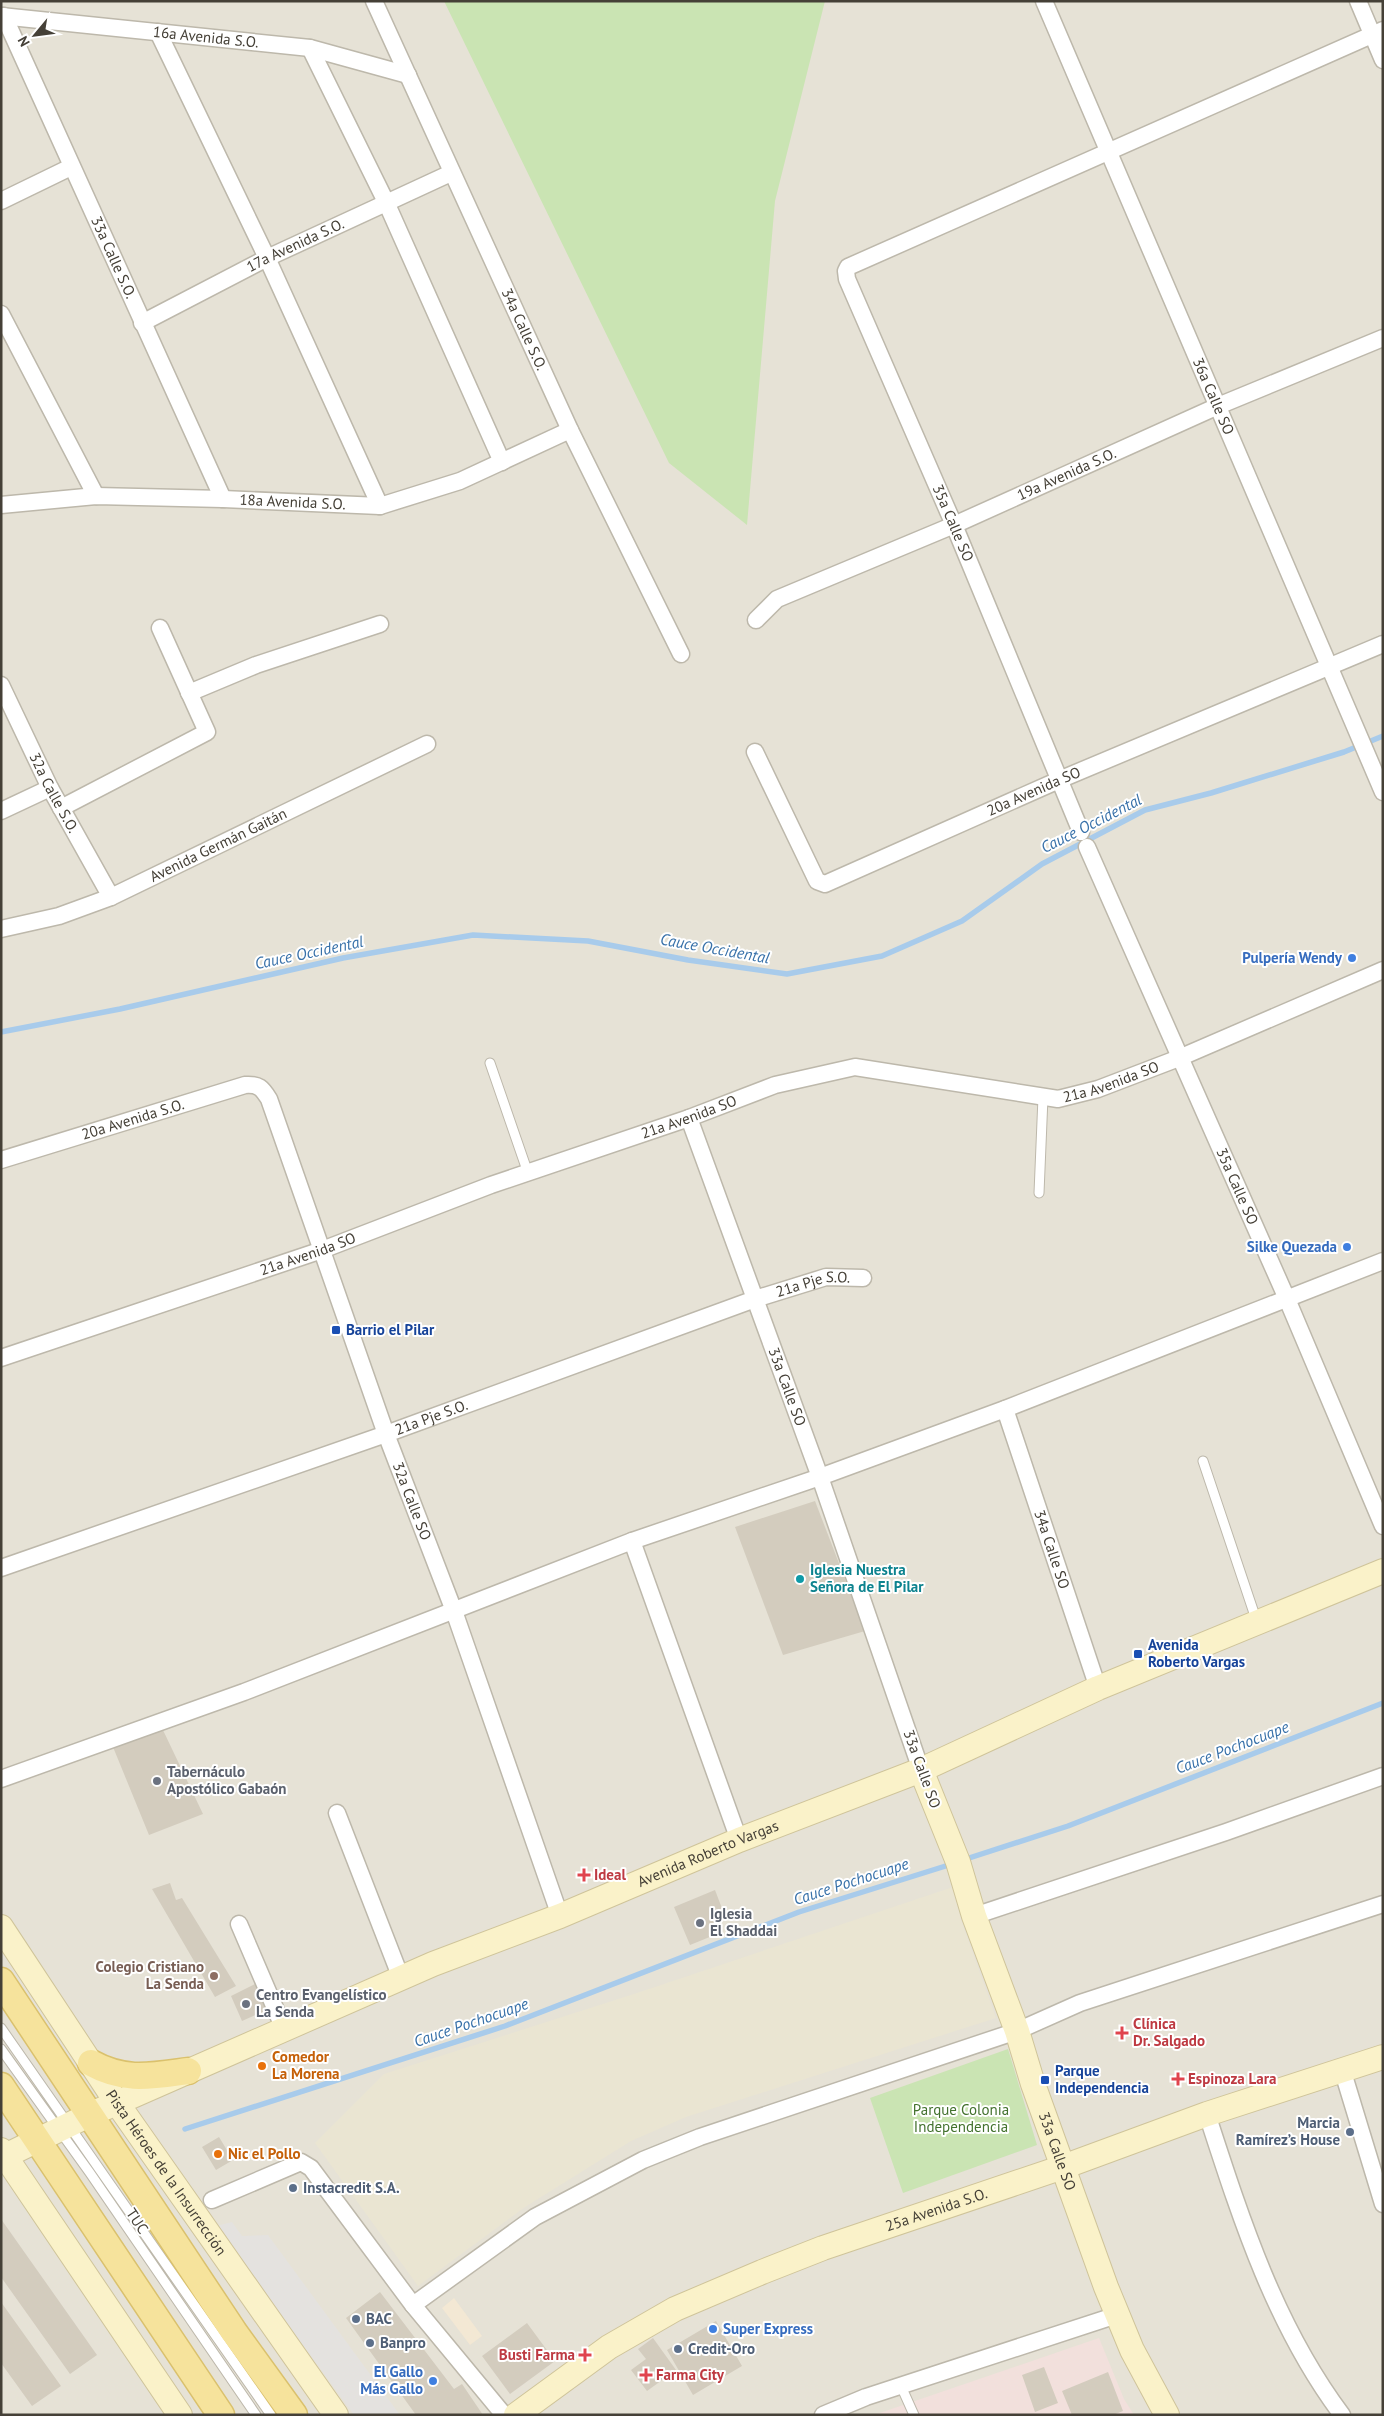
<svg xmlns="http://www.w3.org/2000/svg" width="1384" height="2416" font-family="'PT Sans',sans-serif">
<rect width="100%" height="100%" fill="#f2f0e7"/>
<!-- residential -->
<path fill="#e6e2d6" d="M1,1h1382v2414h-1382z"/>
<!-- commercial -->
<path fill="#f3e8d4" d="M454,2298l28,38 -12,9 -28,-37z"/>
<!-- education -->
<path fill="#eae5d2" d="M953,1887l8,33 35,98 -310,99 -55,24 -106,66 -107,79 -103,-143 69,-69 253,-81z"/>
<!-- medical -->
<path fill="#f2e0dc" d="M1099,2338l25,61 10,16h-260z"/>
<!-- green -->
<path fill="#cae4b3" d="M444,1h381l-50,200 -28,324 -78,-62z
M1008,2049l29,96 -134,48 -33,-95z"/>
<!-- parking -->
<path fill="#e4e2df" d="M232,2222l10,14 26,-1 132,180h-46l-138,-189z"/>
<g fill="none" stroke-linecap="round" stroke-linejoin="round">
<!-- stream -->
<path stroke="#a8cbeb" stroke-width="5.5" d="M1,1032l119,-23 223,-51 130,-23 115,6 100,19 99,14 95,-18 80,-35 80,-57 103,-54 66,-17 133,-41 39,-16
M963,1860l105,-34 315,-123
M185,2129l320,-103 294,-114 153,-48"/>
</g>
<!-- building -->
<path fill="#d3ccbe" d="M815,1501l50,130 -82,24 -48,-128z
M162,1728l41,86 -54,21 -36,-88z
M170,1883l6,17 6,-2 54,88 -21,11 -63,-108z
M715,1890l8,21 -8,3 7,18 -32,13 -16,-38z
M257,1983l12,26 -27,12 -11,-25z
M219,2137l14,23 -17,10 -14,-23z
M1,2219l96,136 -27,19 -69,-97z
M380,2292l74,97 8,-5 21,31h-67l-70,-97z
M1,2302l60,84 -29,20 -31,-43z
M716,2321l26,45 -49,29 -26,-45z
M527,2323l28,38 -45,33 -28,-38z
M653,2338l23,32 -29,21 -16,-21 15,-11 -8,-10z
M1044,2367l14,36 -23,9 -13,-37z
M1108,2372l15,39 -10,4h-41l-10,-24z"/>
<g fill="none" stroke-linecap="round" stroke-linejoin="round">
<!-- lane casing -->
<g stroke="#bdb8ab" stroke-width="11">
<path id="lane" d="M490,1063l38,110
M1039,1193l4,-96
M1203,1461l54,161
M1,2028l270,387
M1,2049l89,124 166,242
M901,2386l13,29"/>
</g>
<!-- street casing -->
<g stroke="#bdb8ab" stroke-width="19">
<g id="street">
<path id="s1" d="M374,1l196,429 111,224"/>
<path id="s2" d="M1044,1l339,791"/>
<path d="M1358,1l25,59"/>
<path id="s3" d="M1,16l309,32 98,27"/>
<path id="s4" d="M4,16l219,483"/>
<path d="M158,32l109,226 113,248"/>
<path d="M310,48l76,154 116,260"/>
<path d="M1,201l70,-34"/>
<path d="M1,314l95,182"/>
<path id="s5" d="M142,323l125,-65 184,-85"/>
<path id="s6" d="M1,505l95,-9 127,3 157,7 80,-25 110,-51"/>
<path id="s7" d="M756,620l21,-21 177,-74 264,-119 165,-68"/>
<path id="s8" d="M1,685l49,103 61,109"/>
<path d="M189,693l67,-28 124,-41"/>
<path id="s9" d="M755,752l62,129 8,3 234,-104 324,-136"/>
<path d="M61,808l146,-76 -47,-104"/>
<path d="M1,811l49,-23"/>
<path d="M1081,832l-127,-307 -107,-246 -1,-8 2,-4 535,-237"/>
<path id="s10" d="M1087,847l200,452 96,227"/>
<path id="s11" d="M1,929l58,-13 52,-19 316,-153"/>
<path id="s12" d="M689,1118l131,359 101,293"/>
<path id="s13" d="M1,1160l244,-75c14,-1 17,3 24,14l117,335 68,177 106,305"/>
<path id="s14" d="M1,1358l321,-108 169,-65 198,-67 86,-33 80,-18 203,32 40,-10 81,-31 204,-88"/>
<path id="s15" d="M1005,1409l93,279"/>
<path d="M632,1541l107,299"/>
<path id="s16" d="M1,1568l385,-134 369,-135 71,-22 37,1"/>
<path d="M1,1779l243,-87 388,-151 188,-64 185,-68 378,-148"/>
<path d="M337,1813l64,165"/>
<path d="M974,1916l252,-84 157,-56"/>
<path d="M239,1924l42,98"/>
<path d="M1342,2069l41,135"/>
<path d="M1207,2114c34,105 68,212 135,301"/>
<path d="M212,2200l89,-38 10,6 102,137 91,110"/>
<path d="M413,2305l122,-88 108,-57 57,-23 317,-106 63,-28 303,-99"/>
<path d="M823,2415l43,-18 251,-82"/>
</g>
</g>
<!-- secondary casing -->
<g stroke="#cfc49a" stroke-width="26">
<g id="secondary">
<path id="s17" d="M921,1770l37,92 16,54 43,115 16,53 73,203 26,63 35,65"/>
<path id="s18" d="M1,1927l116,176 219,312"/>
<path d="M1,2150l179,265"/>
<path id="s19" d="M1,2158l88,-43 344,-151 127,-48 179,-76 182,-70 177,-82 285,-117"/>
<path id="s20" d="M516,2415l93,-68 66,-38 87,-37 61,-24 240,-81 144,-53 176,-57"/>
</g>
</g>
<!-- primary casing -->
<g stroke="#dac16d" stroke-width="29">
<path id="primary" d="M1,1981l233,351 60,83
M91,2063c34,19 60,13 97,8
M1,2086l220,329"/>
</g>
<!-- lane -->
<use href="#lane" stroke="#fff" stroke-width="9"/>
<!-- street -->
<use href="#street" stroke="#fff" stroke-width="16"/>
<!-- secondary -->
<use href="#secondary" stroke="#faf2c9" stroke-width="24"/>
<!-- primary -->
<use href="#primary" stroke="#f6e39c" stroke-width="26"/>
</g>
<!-- markers -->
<g fill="#3f7fe0" stroke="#fff" stroke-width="2">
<circle cx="1352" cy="958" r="5"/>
<circle cx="1347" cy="1247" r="5"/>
<circle cx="713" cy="2329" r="5"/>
<circle cx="433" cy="2381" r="5"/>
</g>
<g fill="#1a4fb4" stroke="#fff" stroke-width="2">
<rect x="331" y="1325" width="10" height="10" rx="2.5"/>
<rect x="1133" y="1649" width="10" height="10" rx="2.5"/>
<rect x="1040" y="2075" width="10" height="10" rx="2.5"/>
</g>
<circle fill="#0f9aa8" stroke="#fff" stroke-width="2" cx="800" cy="1579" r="5"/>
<g fill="#6b7280" stroke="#fff" stroke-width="2">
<circle cx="157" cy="1781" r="5"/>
<circle cx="700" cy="1923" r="5"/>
<circle cx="246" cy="2004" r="5"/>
</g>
<g fill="#e0444e" stroke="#fff" stroke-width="2">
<path d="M581.5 1867.5h5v5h5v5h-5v5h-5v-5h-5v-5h5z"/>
<path d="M1119.5 2025.5h5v5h5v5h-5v5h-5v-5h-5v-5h5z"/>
<path d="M1175.5 2071.5h5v5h5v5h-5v5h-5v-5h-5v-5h5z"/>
<path d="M582.5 2347.5h5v5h5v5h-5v5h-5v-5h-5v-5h5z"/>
<path d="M643.5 2367.5h5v5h5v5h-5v5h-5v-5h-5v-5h5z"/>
</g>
<circle fill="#8d6e63" stroke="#fff" stroke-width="2" cx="214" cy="1976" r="5"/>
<g fill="#e8710a" stroke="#fff" stroke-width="2">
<circle cx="262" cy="2066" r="5"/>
<circle cx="218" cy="2154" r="5"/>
</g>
<g fill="#5c6f8a" stroke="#fff" stroke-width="2">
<circle cx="1350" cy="2132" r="5"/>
<circle cx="293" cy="2188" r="5"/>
<circle cx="356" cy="2319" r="5"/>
<circle cx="370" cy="2343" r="5"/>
<circle cx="678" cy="2349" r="5"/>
</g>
<g text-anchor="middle" stroke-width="4" stroke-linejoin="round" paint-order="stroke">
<!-- street labels -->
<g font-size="15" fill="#454037" stroke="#fff">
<text dy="5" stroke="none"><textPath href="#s3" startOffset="206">16a Avenida S.O.</textPath></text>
<text dy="5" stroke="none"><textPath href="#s5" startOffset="172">17a Avenida S.O.</textPath></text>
<text dy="5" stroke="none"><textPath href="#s4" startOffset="265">33a Calle S.O.</textPath></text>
<text dy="5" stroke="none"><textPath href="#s1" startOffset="361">34a Calle S.O.</textPath></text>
<text dy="5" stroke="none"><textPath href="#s2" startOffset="430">36a Calle SO</textPath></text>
<text dy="5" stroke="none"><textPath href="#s7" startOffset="345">19a Avenida S.O.</textPath></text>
<text dy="5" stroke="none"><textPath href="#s6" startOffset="292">18a Avenida S.O.</textPath></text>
<text transform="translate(953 523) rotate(67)" y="5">35a Calle SO</text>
<text dy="5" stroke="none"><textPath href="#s8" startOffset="120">32a Calle S.O.</textPath></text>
<text dy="5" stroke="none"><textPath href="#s9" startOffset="380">20a Avenida SO</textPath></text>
<text dy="5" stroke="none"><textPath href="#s11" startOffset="234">Avenida Germán Gaitán</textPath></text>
<text dy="5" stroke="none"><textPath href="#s14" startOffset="1164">21a Avenida SO</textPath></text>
<text dy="5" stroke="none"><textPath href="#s14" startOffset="729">21a Avenida SO</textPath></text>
<text dy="5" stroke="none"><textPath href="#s13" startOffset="138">20a Avenida S.O.</textPath></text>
<text dy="5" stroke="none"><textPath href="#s10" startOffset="371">35a Calle SO</textPath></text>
<text dy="5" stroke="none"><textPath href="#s14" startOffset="324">21a Avenida SO</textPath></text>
<text dy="5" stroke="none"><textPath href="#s16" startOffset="861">21a Pje S.O.</textPath></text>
<text dy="5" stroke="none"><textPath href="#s12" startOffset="286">33a Calle SO</textPath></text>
<text dy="5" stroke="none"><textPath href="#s16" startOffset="456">21a Pje S.O.</textPath></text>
<text dy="5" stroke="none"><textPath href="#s13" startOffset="712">32a Calle SO</textPath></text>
<text dy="5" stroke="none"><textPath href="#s15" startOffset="148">34a Calle SO</textPath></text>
<text transform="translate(922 1769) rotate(70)" y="5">33a Calle SO</text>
<text dy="5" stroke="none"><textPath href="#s19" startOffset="770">Avenida Roberto Vargas</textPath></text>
<text dy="5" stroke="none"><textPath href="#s17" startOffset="405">33a Calle SO</textPath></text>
<text dy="5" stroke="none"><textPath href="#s18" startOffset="296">Pista Héroes de la Insurrección</textPath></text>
<text dy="5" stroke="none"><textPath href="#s20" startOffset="471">25a Avenida S.O.</textPath></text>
<text transform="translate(137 2221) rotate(56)" y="5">TUC</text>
</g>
<!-- shop labels -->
<g font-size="15" font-weight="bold" fill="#366cbe" stroke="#fff" text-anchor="end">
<text x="1342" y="963">Pulpería Wendy</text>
<text x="1337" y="1252">Silke Quezada</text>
<text x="723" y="2334" text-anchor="start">Super Express</text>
<text x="423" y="2377">El Gallo<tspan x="423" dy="17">Más Gallo</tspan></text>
</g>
<!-- transit labels -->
<g font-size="15" font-weight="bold" fill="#164399" stroke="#fff" text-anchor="start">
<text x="346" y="1335">Barrio el Pilar</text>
<text x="1148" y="1650">Avenida<tspan x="1148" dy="17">Roberto Vargas</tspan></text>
<text x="1055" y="2076">Parque<tspan x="1055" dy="17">Independencia</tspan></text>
</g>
<!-- culture labels -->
<g font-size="15" font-weight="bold" fill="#0d838f" stroke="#fff" text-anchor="start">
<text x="810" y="1575">Iglesia Nuestra<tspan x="810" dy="17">Señora de El Pilar</tspan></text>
</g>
<!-- worship labels -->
<g font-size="15" font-weight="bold" fill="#5b616d" stroke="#fff" text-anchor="start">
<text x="167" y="1777">Tabernáculo<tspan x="167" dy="17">Apostólico Gabaón</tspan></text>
<text x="710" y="1919">Iglesia<tspan x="710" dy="17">El Shaddai</tspan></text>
<text x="256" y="2000">Centro Evangelístico<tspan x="256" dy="17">La Senda</tspan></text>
</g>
<!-- health labels -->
<g font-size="15" font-weight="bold" fill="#be3a42" stroke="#fff" text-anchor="start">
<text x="594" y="1880">Ideal</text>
<text x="1133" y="2029">Clínica<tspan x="1133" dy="17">Dr. Salgado</tspan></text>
<text x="1188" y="2084">Espinoza Lara</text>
<text x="575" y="2360" text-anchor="end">Busti Farma</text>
<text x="656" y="2380">Farma City</text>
</g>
<!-- education labels -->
<g font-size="15" font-weight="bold" fill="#785e54" stroke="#fff" text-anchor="end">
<text x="204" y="1972">Colegio Cristiano<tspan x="204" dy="17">La Senda</tspan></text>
</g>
<!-- food labels -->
<g font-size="15" font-weight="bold" fill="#c56008" stroke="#fff" text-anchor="start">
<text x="272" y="2062">Comedor<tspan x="272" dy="17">La Morena</tspan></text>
<text x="228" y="2159">Nic el Pollo</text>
</g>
<!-- park labels -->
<g font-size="15" fill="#43722e" stroke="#fff">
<text x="961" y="2115">Parque Colonia<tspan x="961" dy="17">Independencia</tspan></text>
</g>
<!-- service labels -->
<g font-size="15" font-weight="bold" fill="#4e5e75" stroke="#fff" text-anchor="start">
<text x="1340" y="2128" text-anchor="end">Marcia<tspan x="1340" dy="17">Ramírez’s House</tspan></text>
<text x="303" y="2193">Instacredit S.A.</text>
<text x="366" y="2324">BAC</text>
<text x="380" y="2348">Banpro</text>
<text x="688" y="2354">Credit-Oro</text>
</g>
<!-- water labels -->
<g font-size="16" font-style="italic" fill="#3871a9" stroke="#fff">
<text transform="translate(1091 823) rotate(-27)" y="6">Cauce Occidental</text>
<text transform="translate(715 948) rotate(10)" y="6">Cauce Occidental</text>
<text transform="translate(309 952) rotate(-12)" y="6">Cauce Occidental</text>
<text transform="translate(1232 1747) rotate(-21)" y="6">Cauce Pochocuape</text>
<text transform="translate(851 1881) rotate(-18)" y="6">Cauce Pochocuape</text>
<text transform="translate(471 2022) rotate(-19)" y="6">Cauce Pochocuape</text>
</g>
</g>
<!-- border -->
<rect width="1384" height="2416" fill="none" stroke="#454037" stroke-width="5"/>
<!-- north arrow -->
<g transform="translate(35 35) rotate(241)" stroke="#ffffff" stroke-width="4" paint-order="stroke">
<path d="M0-4L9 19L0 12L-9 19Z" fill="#454037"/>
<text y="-8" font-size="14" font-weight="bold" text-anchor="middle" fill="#454037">N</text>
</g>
</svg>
